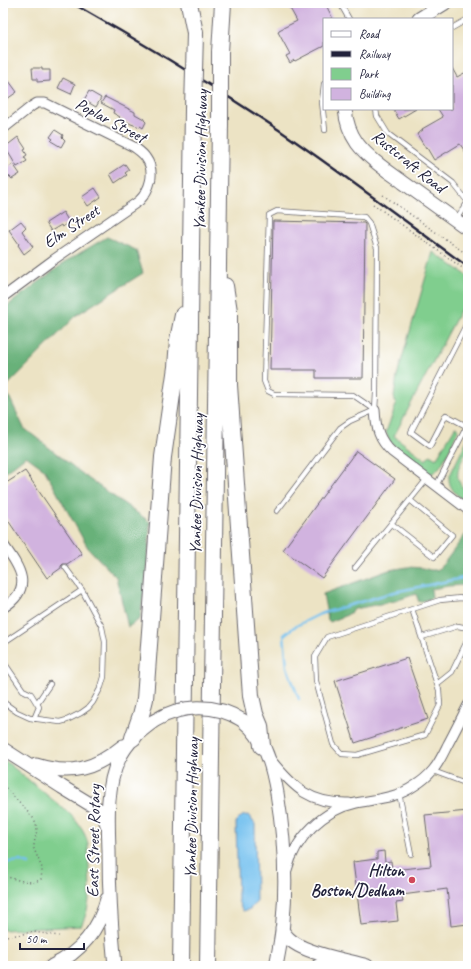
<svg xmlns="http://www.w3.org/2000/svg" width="471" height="969" font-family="Caveat,sans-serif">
<rect width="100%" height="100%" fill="#fff"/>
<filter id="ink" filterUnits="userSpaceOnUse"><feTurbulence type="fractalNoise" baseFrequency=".025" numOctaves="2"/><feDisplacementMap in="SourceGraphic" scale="8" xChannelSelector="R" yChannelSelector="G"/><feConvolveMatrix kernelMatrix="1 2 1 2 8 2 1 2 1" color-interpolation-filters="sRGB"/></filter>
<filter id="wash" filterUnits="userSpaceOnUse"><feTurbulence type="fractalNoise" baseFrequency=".012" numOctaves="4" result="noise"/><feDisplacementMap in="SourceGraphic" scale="16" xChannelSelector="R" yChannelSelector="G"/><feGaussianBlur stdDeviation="0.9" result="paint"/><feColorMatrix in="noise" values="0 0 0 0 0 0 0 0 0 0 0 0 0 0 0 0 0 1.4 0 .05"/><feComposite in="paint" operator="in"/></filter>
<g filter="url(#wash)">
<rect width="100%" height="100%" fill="#ece3c4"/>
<!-- green -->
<path fill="#80ce8e" stroke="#517864" d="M433,252l35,24v27l-3,1 -3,3 -68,129 32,24 4,-5 6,4 18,-30 1,-2 4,1c-5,11 -14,34 -22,42 -3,2 -5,4 -8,4l-25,-18 -11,-11 -4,-5 -3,-8 10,-27 -1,-5 -1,-3 3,-21z
M468,438c0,3 0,6 0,9 0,3 -3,6 -4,9 -7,14 -11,25 4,36v12c-9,-7 -20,-15 -19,-27z
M3,759l67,55c8,8 16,20 18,30 0,29 7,55 -7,82l-78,4z"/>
<!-- forest -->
<path fill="#68b179" stroke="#456a5a" d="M107,237l29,13 7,23 -65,41 -73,74 19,40 65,51 61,43 -2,43 -8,54 -12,8 -12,-50 -28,-29 -44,-79 -18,-13 -23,18v-165l65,-49z
M468,531v54l-19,1 -18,3 1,9 -13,4 -3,-8 -21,7 -40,8 -8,6 -17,7 -2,-2 -5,-26 66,-24 19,-3 15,1 7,2h7l7,-7z"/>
<!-- water -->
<path fill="#74c1ef" stroke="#4b7295" d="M248,815l7,9 1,78 -6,7 -7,2 -5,-10 -2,-79 6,-6z"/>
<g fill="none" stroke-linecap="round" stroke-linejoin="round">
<!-- stream -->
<path stroke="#74c1ef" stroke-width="2.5" d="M299,699l-12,-32 -3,-32 10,-8 26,-13 74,-22 74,-15
M3,863l17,-2 9,3"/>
</g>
<g id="blocks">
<!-- building -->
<path fill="#d1b3df" d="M287,3h38l8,16h-9v27l-29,15 -1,-1 -4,3 -4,-7 4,-2 -12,-22h1v-2l18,-9z
M32,68h10v2h8v11l-13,1v-3h-4z
M452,68l5,9 11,-6v85l-8,-12 -26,16 -7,-12 -1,1 -9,-15 6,-4 -1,-1 21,-12 -5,-8h14z
M63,78l12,6 -4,10 -13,-6z
M9,81l8,11 -10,7 -4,-5v-9z
M89,91l12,7 -5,9 -12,-7z
M105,97l30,15v2l9,5v1l2,2 -3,6 -3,-2v1l-9,-3 -12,-6 1,-1 -7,-4 1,-3 -13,-7z
M393,109h23l-17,10z
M55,130l8,5 -1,2 3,3 -4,7 -10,-6 2,-2 -3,-2z
M18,137l8,12 -2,1 3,5 -3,2 3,4 -10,6 -12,-20z
M13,164l7,10 -8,5 -3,-3 -6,6v-11z
M125,164l4,6 -4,3 2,2 -12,8 -5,-9z
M95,188l6,9 -13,9 -6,-9z
M63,212l6,10 -7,5 -1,-2 -10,6 -5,-8z
M21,221l5,6 -4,4 11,16 -9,7 -6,-9 1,-1 -10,-14z
M273,221l91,2 1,1 -2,154h-47v-8h-46z
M356,451l39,28 -73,99 -39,-28z
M25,471l57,83 -15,10h-4l-2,2v2l-14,10 -44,-65v-28z
M407,658l21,61 -73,24 -20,-62z
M468,811v113l-17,2 -4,-37 -45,6 1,7 -7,1 2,18 -37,4 -8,-63 24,-3v-7l7,-1 1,11 6,-1 1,9 39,-4 -6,-51z"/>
</g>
</g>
<g filter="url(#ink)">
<use href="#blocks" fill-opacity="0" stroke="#69666b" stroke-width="1"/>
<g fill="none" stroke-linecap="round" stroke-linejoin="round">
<!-- service casing -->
<g stroke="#69666b" stroke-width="6">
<path id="service" d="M340,3l9,16
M452,28l16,-9
M324,84l-2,18 3,28
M376,109l1,7 11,18 65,49 15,19
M277,211l87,6 5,6 8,25 -1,145 -1,17 -22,-15 -79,-1 -6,-3 -4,-10 5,-166z
M456,219l12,-17
M468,321l-57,111 19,14 16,-31 22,12
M436,486l31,-60
M277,511l63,-83 10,-7 25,-11
M391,523l43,34 18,-22 -42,-35
M355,568l72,-89
M412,609l27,81 1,15 -15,30 -68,20 -15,-1 -9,-10 -17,-63 -1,-24 12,-20 113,-37 21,-2 7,1
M422,637l36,-11 10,2
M3,643l79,-53
M3,661l20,29 8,4 8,13 -5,12
M437,684l15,-12 16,-33
M3,702l14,10 13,6 30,4 7,-2 14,-7 7,-5 5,-6 8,-15 3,-10 1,-35 -3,-15 -20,-37 -17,-23
M37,703l13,-19
M433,771l35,13
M399,793l12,61"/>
</g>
<!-- minor casing -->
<g stroke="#69666b" stroke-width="11">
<path id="minor" d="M3,129l29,-23 5,-3h8l89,44c4,3 9,6 12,11 10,14 4,32 -7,43l-86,59 -50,37
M375,410c1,19 4,30 17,42l76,58
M3,544c17,24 32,44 0,64
M271,760c23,28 39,44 78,43
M287,870c8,-32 36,-60 69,-67 20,-4 41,-5 58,-17 7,-4 14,-10 19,-16 6,-7 10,-16 14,-24 7,-13 14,-27 21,-41"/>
</g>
<!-- secondary casing -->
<g stroke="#69666b" stroke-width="15">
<path id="secondary" d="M419,19l26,-16
M345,109c1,12 5,24 12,34 12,16 31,28 47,40 21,15 43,31 64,46
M242,720c13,10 22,25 27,40 4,11 6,22 8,33 7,42 10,85 6,128 -1,15 -4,30 -7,45
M3,749l59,38 36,22 6,6 3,10
M36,765c35,11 59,4 87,-19
M282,929c9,24 63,30 85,37
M52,966c29,-14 47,-36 55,-67
M115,966c-4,-39 -6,-77 -6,-116 -1,-29 -3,-65 10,-91 8,-17 20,-27 35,-38
M318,966l11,-3 12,-1"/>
</g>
<!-- motorway casing -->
<g stroke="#69666b" stroke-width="18">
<path id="motorway" d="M189,3l6,30
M220,52l3,-49
M225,286l4,25v74l22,311 4,18 5,12 2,20
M133,738l8,-23 4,-16 18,-242 13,-90 2,-27 5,-25
M181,966l12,-857
M208,966l12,-842"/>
</g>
<!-- path -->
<path stroke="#69666b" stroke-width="1.5" stroke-dasharray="1 3" stroke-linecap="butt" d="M383,195l85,60
M373,204l95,68
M3,785l31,34 2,4 1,7 -3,14v5l8,19v3l-1,8c-10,7 -27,-1 -38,-3
M3,936l14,-1 17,-3 25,4"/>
<!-- service -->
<use href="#service" stroke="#fff" stroke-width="4.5"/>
<!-- minor -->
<use href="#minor" stroke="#fff" stroke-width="9"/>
<!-- secondary -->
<use href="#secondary" stroke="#fff" stroke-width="13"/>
<!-- motorway -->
<use href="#motorway" stroke="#fff" stroke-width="16"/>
<!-- rail -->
<path stroke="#22223b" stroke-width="2.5" d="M72,3c71,40 140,82 207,127 64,44 126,91 189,137"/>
<!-- secondary-bridge casing -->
<g stroke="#69666b" stroke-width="15" stroke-linecap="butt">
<path id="secondary-bridge" d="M154,721c27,-17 61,-18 88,-1"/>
</g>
<!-- motorway-bridge casing -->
<g stroke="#69666b" stroke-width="18" stroke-linecap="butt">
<path id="motorway-bridge" d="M193,109l2,-76
M220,124v-72"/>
</g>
<!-- secondary-bridge -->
<use href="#secondary-bridge" stroke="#fff" stroke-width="13"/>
<!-- motorway-bridge -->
<use href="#motorway-bridge" stroke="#fff" stroke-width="16"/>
</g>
</g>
<!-- markers -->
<circle fill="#d1495b" stroke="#fff" stroke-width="1.5" cx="412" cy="880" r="4"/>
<g text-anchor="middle" stroke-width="3.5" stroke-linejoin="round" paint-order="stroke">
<!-- street labels -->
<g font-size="17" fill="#22223b" stroke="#fff">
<text transform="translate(111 120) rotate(28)" y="6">Poplar Street</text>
<text transform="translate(200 160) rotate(-89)" y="6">Yankee Division Highway</text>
<text transform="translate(409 161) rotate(39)" y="6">Rustcraft Road</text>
<text transform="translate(71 226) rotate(-34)" y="6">Elm Street</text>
<text transform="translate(196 484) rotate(-89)" y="6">Yankee Division Highway</text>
<text transform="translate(191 808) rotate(-89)" y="6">Yankee Division Highway</text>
<text transform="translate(93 841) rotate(-89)" y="6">East Street Rotary</text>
</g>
<!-- poi labels -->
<g font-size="17" font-weight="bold" fill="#22223b" stroke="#fff" text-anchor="end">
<text x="404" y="876">Hilton<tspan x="404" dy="20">Boston/Dedham</tspan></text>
</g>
</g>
<!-- margin -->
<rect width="471" height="969" fill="none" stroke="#fff" stroke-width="16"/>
<!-- legend -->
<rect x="323" y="18" width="130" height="92" fill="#ffffff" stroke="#a7a7b1"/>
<rect x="331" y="31" width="20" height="6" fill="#ffffff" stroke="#a7a7b1"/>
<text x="359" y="38" font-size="12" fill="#22223b">Road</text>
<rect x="331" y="51" width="20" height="6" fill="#22223b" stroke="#a7a7b1"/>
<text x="359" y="58" font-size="12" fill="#22223b">Railway</text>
<rect x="331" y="68" width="20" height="12" fill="#80ce8e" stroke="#a7a7b1"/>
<text x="359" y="78" font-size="12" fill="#22223b">Park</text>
<rect x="331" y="88" width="20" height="12" fill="#d1b3df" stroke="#a7a7b1"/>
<text x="359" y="98" font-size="12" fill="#22223b">Building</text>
<!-- scale -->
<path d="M20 943v6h64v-6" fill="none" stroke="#22223b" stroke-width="2"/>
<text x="26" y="943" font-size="12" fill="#22223b" stroke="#ffffff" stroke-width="3" paint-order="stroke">50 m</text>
</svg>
